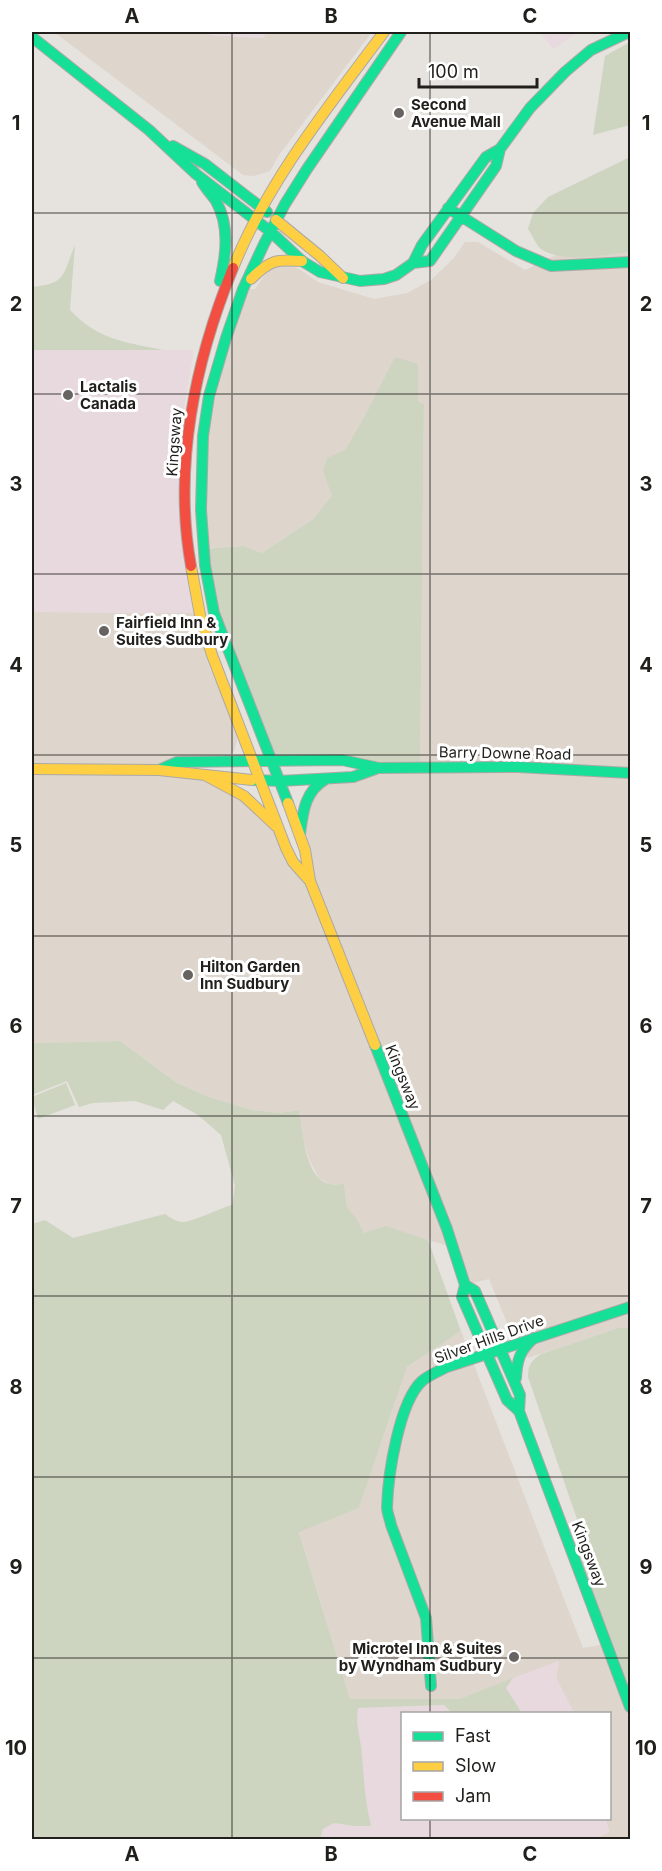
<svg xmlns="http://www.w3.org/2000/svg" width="662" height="1871" viewBox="0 0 662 1871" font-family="Inter,sans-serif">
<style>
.built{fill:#ded5cd}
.industrial{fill:#e8d9df}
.green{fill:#cdd5c1}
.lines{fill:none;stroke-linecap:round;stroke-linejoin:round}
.fast-casing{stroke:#aca9a6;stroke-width:12}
.slow-casing{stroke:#aca9a6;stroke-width:12}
.jam-casing{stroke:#aca9a6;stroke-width:12}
.fast{stroke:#16e098;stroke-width:10}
.slow{stroke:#ffcf43;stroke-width:10}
.jam{stroke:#f24e42;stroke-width:10}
.grid{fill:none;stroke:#211f1c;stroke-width:1.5;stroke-opacity:0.55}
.poi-dot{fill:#666360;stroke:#fff;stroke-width:2}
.labels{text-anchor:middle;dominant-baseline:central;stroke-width:6;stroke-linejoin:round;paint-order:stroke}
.poi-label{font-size:15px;font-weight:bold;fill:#211f1c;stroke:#fff;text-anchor:start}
.street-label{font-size:15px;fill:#211f1c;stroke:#fff}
.neatline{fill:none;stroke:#211f1c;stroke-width:2}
.grid-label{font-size:20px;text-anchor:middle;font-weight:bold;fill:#211f1c}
</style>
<rect width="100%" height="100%" fill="#e6e2de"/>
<path class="built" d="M54 32H210L209 35 262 38 267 32H372L279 155 270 171 254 176 243 175Z
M465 242H478L525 270 556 255 584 257 630 252V1327L618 1328 528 1358 507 1323 489 1279 468 1284 453 1247 406 1234 396 1229 364 1233 357 1219 347 1207 344 1184H329L319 1178 310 1161 301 1136 299 1110 280 1113 252 1110 209 1097 177 1083 120 1041 32 1043V612L195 613 208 664 221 694 235 719 237 741 234 751 228 757 160 770 205 775 257 805 309 880 300 835 316 788 379 768 420 767 424 404 418 403 369 408 345 450 323 471 333 496 313 519 262 553 244 546 204 549 203 436 244 289H255L269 269 277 265H289L301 270 318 282 374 299 407 293 431 280 453 259Z
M461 1331 583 1648 606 1644 630 1660V1839H595L609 1832 606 1819 610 1818V1714L574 1713 556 1678 559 1661 459 1699H350L299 1531 359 1508 407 1367Z"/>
<path class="industrial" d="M210 32H267L263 38 209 35Z
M540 32H579L553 49Z
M32 350H194L184 407 181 455 195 613 32 612Z
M559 1661 556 1678 574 1713H522L506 1688 513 1678Z
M444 1705 452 1713 402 1714V1818L606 1819 609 1832 595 1840H320L323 1829 334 1823 354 1826H371L364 1801 362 1752 356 1724 358 1708Z"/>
<path class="green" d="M630 42V125L593 135 605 56Z
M630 157V252C605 255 563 264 541 249 536 245 532 234 528 229L533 213 548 197Z
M75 245 70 310C98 340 125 342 163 350H32V287C67 283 62 276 75 245Z
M395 357 418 364V402L424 404 420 768 342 760 272 761 231 657 204 549 244 546 262 553 313 519 332 496 323 471 327 458 345 450 369 408Z
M120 1041 177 1083 209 1097 252 1110 280 1113 299 1110C302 1130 305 1178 329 1184 333 1185 340 1184 344 1184L347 1207 357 1219 364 1233 386 1226 428 1240 461 1331 407 1367 359 1508 299 1532 350 1699H459L513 1678 506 1688 522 1713H452L444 1705 358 1708C355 1725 361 1738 362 1755 364 1780 365 1802 371 1826H354L334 1823 323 1829 320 1840 32 1839V1224L45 1220 73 1238 165 1214C170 1218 176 1221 182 1222 193 1222 220 1208 232 1205L235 1186 221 1135 198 1115 173 1101 163 1110 135 1101 93 1103 79 1107 67 1081 32 1095V1043Z
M66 1083 75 1105 38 1119 32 1097Z
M630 1327V1697L571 1549 587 1548 528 1377C528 1365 531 1361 541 1354L618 1328Z"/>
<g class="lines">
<defs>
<path id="fast" d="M32 37 149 130 196 174 271 232
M173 146 205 164 267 212
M202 182C206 189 212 195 216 201 230 226 226 255 220 281
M448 208 516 251 551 266 630 262
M271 232 302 261 320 272 360 281 384 279 396 275 413 263 430 261 496 166 500 149 530 108 565 72 591 50 629 32
M413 263 422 245 486 157 500 149
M159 770 177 762 342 760 379 768 518 767 630 773
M252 780 280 781 353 777 378 768
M288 803 214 613 205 565 201 510 203 436 209 396 226 338 243 289 264 244 285 204 307 169 401 32
M300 834C303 811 305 791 326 779
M375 1045 447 1229 465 1285 462 1297 507 1400 519 1411
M465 1285 475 1291 520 1395 519 1411 630 1707
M516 1378C517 1360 520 1350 534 1338
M431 1686 426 1618 391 1525C390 1519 387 1513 387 1507 388 1475 399 1402 422 1381 429 1375 439 1371 447 1367L630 1307"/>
<path id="slow" d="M276 220 320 256 343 278
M233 268C268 181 328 107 384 32
M251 279C270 260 276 259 302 261
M191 566 200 615 212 655 286 848 293 862 309 880
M32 769 159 770 252 780
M205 775 244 796 276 826
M288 803 305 850 310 881 375 1045"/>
<path id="jam" d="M191 566C173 466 195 361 233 268"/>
</defs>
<use href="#fast" class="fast-casing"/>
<use href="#slow" class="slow-casing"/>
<use href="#jam" class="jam-casing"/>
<use href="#fast" class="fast"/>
<use href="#slow" class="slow"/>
<use href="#jam" class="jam"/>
</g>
<path class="grid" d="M232 32V1840M430 32V1714M32 213H630M32 394H630M32 574H630M32 755H630M32 936H630M32 1116H630M32 1296H630M32 1477H630M32 1658H630M430 1818V1840"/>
<g class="poi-dot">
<circle cx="399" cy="113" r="6"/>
<circle cx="68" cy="395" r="6"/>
<circle cx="104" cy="631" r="6"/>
<circle cx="188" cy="975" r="6"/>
<circle cx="514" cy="1657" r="6"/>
</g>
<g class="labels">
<g class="poi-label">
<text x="411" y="104">Second<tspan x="411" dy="17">Avenue Mall</tspan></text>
<text x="80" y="386">Lactalis<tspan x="80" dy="17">Canada</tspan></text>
<text x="116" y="622">Fairfield Inn &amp;<tspan x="116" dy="17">Suites Sudbury</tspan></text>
<text x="200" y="966">Hilton Garden<tspan x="200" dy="17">Inn Sudbury</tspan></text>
<text x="502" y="1648" text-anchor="end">Microtel Inn &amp; Suites<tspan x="502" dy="17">by Wyndham Sudbury</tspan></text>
</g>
<g class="street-label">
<text transform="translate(174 442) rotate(-86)">Kingsway</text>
<text transform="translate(505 753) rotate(1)">Barry Downe Road</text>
<text transform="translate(403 1077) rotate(68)">Kingsway</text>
<text transform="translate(489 1339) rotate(-20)">Silver Hills Drive</text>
<text transform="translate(589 1554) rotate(69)">Kingsway</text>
</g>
</g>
<rect width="662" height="1871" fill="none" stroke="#ffffff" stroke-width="66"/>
<rect x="401" y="1712" width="210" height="108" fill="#ffffff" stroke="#a6a5a4" stroke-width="1.5"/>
<rect x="413" y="1732" width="30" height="9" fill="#16e098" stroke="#a6a5a4" stroke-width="1.5"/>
<text x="455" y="1742" font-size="18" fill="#211f1c">Fast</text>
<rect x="413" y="1762" width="30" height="9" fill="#ffcf43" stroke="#a6a5a4" stroke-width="1.5"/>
<text x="455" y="1772" font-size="18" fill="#211f1c">Slow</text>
<rect x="413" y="1792" width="30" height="9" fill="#f24e42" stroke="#a6a5a4" stroke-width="1.5"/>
<text x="455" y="1802" font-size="18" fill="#211f1c">Jam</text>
<path d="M419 78v9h118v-9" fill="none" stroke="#211f1c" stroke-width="3"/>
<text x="428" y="78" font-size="18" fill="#211f1c" stroke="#ffffff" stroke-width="4.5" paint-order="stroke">100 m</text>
<rect x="33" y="33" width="596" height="1805" class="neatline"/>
<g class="grid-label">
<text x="132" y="23">A</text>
<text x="331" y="23">B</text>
<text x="530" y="23">C</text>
<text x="16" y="130">1</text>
<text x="646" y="130">1</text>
<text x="16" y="311">2</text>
<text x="646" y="311">2</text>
<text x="16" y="491">3</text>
<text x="646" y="491">3</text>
<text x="16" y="672">4</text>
<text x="646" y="672">4</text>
<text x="16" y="852">5</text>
<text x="646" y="852">5</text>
<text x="16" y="1033">6</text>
<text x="646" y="1033">6</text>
<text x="16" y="1213">7</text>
<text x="646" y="1213">7</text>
<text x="16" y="1394">8</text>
<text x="646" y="1394">8</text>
<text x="16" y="1574">9</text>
<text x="646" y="1574">9</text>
<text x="16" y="1755">10</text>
<text x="646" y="1755">10</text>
<text x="132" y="1861">A</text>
<text x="331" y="1861">B</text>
<text x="530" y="1861">C</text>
</g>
</svg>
